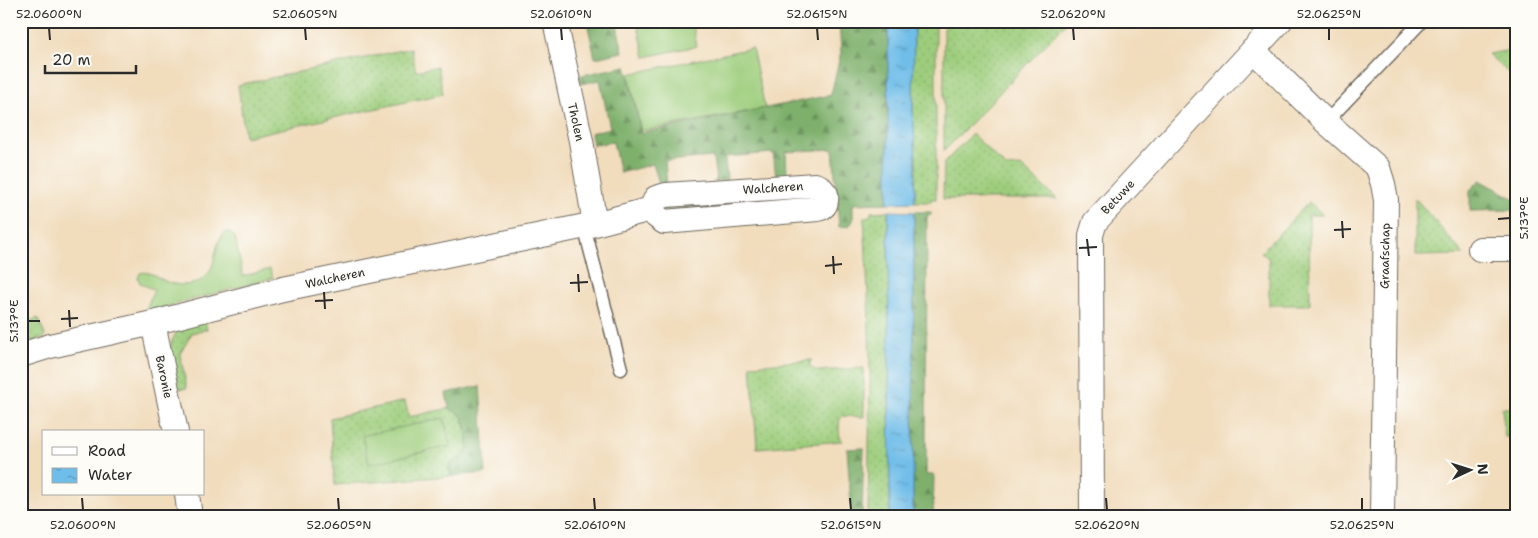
<svg xmlns="http://www.w3.org/2000/svg" width="1538" height="538" viewBox="0 0 1538 538" font-family="'Shantell Sans',sans-serif">
<style>
.grass{fill:url(#grass-dots);stroke:#647c54}
.forest{fill:url(#forest-firs);stroke:#546e4c}
.garden{fill:#9dcd7c;stroke:#647c54}
.water{fill:url(#water-ripples);stroke:#4d748a}
.lines{fill:none;stroke-linecap:round;stroke-linejoin:round}
.lane-casing{stroke:#70695e;stroke-width:15}
.street-casing{stroke:#70695e;stroke-width:26}
.lane{stroke:#fff;stroke-width:12}
.street{stroke:#fff;stroke-width:24}
.ticks{fill:none;stroke:#2b2b2b;stroke-width:2}
.labels{text-anchor:middle;dominant-baseline:central;stroke-width:4;stroke-linejoin:round;paint-order:stroke}
.street-label{font-size:12px;fill:#2b2b2b;stroke:#fdfcf7}
.neatline{fill:none;stroke:#2b2b2b;stroke-width:2}
.ticks-label{font-size:12px;text-anchor:middle;fill:#2b2b2b}
</style>
<defs>
<pattern id="grass-dots" width="8" height="8" patternUnits="userSpaceOnUse" patternTransform="scale(1.25)"><rect width="8" height="8" fill="#9dcd7c"/><path d="M2 2h.1M6 6h.1" fill="none" stroke="#87b06b" stroke-width="1.8" stroke-linecap="round"/></pattern>
<pattern id="forest-firs" width="22" height="20" patternUnits="userSpaceOnUse" patternTransform="scale(1.25)"><rect width="22" height="20" fill="#7eb06c"/><path d="M5 1l3.5 6h-7zM16 11l3.5 6h-7z" fill="#678f59"/></pattern>
<pattern id="water-ripples" width="26" height="14" patternUnits="userSpaceOnUse" patternTransform="scale(1.25)"><rect width="26" height="14" fill="#6fbde9"/><path d="M2 4q2-2 4 0t4 0M15 11q2-2 4 0t4 0" fill="none" stroke="#5b9abd"/></pattern>
</defs>
<rect width="100%" height="100%" fill="#fdfcf7"/>
<filter id="ink" filterUnits="userSpaceOnUse"><feTurbulence type="fractalNoise" baseFrequency=".02" numOctaves="2"/><feDisplacementMap in="SourceGraphic" scale="10" xChannelSelector="R" yChannelSelector="G"/><feConvolveMatrix kernelMatrix="1 2 1 2 8 2 1 2 1" color-interpolation-filters="sRGB"/></filter>
<filter id="wash" filterUnits="userSpaceOnUse"><feTurbulence type="fractalNoise" baseFrequency=".0096" numOctaves="4" result="noise"/><feDisplacementMap in="SourceGraphic" scale="20" xChannelSelector="R" yChannelSelector="G"/><feGaussianBlur stdDeviation="1.12" result="paint"/><feColorMatrix in="noise" values="0 0 0 0 0 0 0 0 0 0 0 0 0 0 0 0 0 1.4 0 .05"/><feComposite in="paint" operator="in"/></filter>
<g filter="url(#wash)">
<rect width="100%" height="100%" fill="#f1dcbc"/>
<path class="grass" d="M914 21H936V199H931V202H915L916 162 913 111Z
M944 21H1068L944 151Z
M411 48 416 71 438 66 443 94 245 137 238 85Z
M1517 49V81L1488 54Z
M972 134 1006 167 1021 166 1057 199H943L944 163Z
M810 193 815 198 665 211V206Z
M1415 198 1464 255 1415 256Z
M1309 202 1323 215H1309L1310 305H1269V259L1261 252Z
M888 211 890 517H868L870 372 868 291 864 218 871 215V212Z
M38 318 45 335 44 338 21 344V325Z
M205 321 207 329 192 333 180 354 187 388 178 389 170 352C172 328 185 324 205 321Z
M812 360 810 362V366L817 371 864 368V417L843 416 840 419C839 426 838 435 842 441L757 448 751 365Z
M405 401 409 417 449 408C452 410 457 412 460 414 465 418 469 441 468 448 466 457 455 463 449 469L452 476 335 485 330 418Z
M1502 408H1517V437H1505Z"/>
<path class="forest" d="M566 21H616L623 52 595 58 587 22 569 26Z
M839 21H888V203L853 204V221L849 226 839 227 833 149 786 152 787 176 776 177 773 153 725 157 727 180 716 181 713 157 665 161 667 185 660 186 653 164 620 173 613 142 593 145 591 133 593 132 610 128 600 80 581 84 578 76 626 66 641 133 831 95 841 52Z
M1480 180 1517 200V210L1470 211V190Z
M914 212H931V215L927 216 926 475H934L933 517H913Z
M480 386 486 473 452 476 449 469 450 463 460 459 464 455 468 448 466 427 463 418 460 414 449 408 446 393Z
M864 448 862 517H852L847 449Z"/>
<path class="garden" d="M637 21H692L697 46 645 57Z
M752 48 765 108 641 131 629 74Z
M226 232H230L235 237 243 276 270 269 273 278 150 311 146 309 154 290 140 283 138 278 140 273C149 270 157 277 165 281 180 287 197 287 208 274 217 263 214 239 226 232Z
M444 418 450 446 369 464 362 436Z"/>
<path class="water" d="M888 21H914L913 111 916 162 915 202 888 203Z
M888 211 914 212 913 517H890Z"/>
</g>
<g filter="url(#ink)">
<g class="lines">
<defs>
<path id="lane" d="M1326 122 1419 24
M584 226 621 369"/>
<path id="street" d="M555 21 581 141 595 224
M1253 50 1326 122 1378 168 1383 184 1386 200 1382 517
M1480 249H1517
M153 323 176 432
M21 355 50 346 153 323 283 289 595 224 651 209 656 216 664 222 818 209C826 207 827 202 826 194L820 187 815 185 666 195 656 198 651 209
M187 494 190 517
M1092 517 1091 235 1095 222 1280 21"/>
</defs>
<use href="#lane" class="lane-casing"/>
<use href="#street" class="street-casing"/>
<use href="#lane" class="lane"/>
<use href="#street" class="street"/>
</g>
</g>
<path class="ticks" d="M49 28 50 40M305 28 306 40M561 28 562 40M817 28 818 40M1073 28 1074 40M1329 28V40M1498 219 1510 218M1342 221 1343 238M1334 230 1351 229M1087 239 1089 256M1079 248 1097 247M833 256 834 274M825 266 842 264M578 274 579 292M570 283 588 282M324 292 325 309M315 301 333 300M69 310 70 327M61 319 78 318M28 321H40M82 498 83 510M338 498 339 510M594 498 595 510M850 498 851 510M1106 498 1107 510M1362 498V510"/>
<g class="labels">
<g class="street-label">
<text transform="translate(576 122) rotate(77)">Tholen</text>
<text transform="translate(773 188) rotate(-4)">Walcheren</text>
<text transform="translate(1118 197) rotate(-47)">Betuwe</text>
<text transform="translate(1385 256) rotate(-89)">Graafschap</text>
<text transform="translate(335 278) rotate(-12)">Walcheren</text>
<text transform="translate(164 377) rotate(78)">Baronie</text>
</g>
</g>
<rect width="1538" height="538" fill="none" stroke="#fdfcf7" stroke-width="55"/>
<rect x="42" y="430" width="162" height="65" fill="#fdfcf7" stroke="#a9a8a5"/>
<rect x="52" y="447" width="25" height="8" fill="#ffffff" stroke="#a9a8a5"/>
<text x="88" y="456" font-size="15" fill="#2b2b2b">Road</text>
<rect x="52" y="468" width="25" height="15" fill="url(#water-ripples)" stroke="#a9a8a5"/>
<text x="88" y="480" font-size="15" fill="#2b2b2b">Water</text>
<g transform="translate(1470 470) rotate(86)" stroke="#fdfcf7" stroke-width="4" paint-order="stroke">
<path d="M0-4L9 19L0 12L-9 19Z" fill="#2b2b2b"/>
<text y="-8" font-size="14" font-weight="bold" text-anchor="middle" fill="#2b2b2b">N</text>
</g>
<path d="M45 65v8h91v-8" fill="none" stroke="#2b2b2b" stroke-width="2.5"/>
<text x="52" y="65" font-size="15" fill="#2b2b2b" stroke="#fdfcf7" stroke-width="4" paint-order="stroke">20 m</text>
<rect x="28" y="28" width="1482" height="482" class="neatline"/>
<g class="ticks-label">
<text x="49" y="18">52.0600°N</text>
<text x="305" y="18">52.0605°N</text>
<text x="561" y="18">52.0610°N</text>
<text x="817" y="18">52.0615°N</text>
<text x="1073" y="18">52.0620°N</text>
<text x="1329" y="18">52.0625°N</text>
<text transform="translate(1524 218) rotate(-90)" y="4">5.137°E</text>
<text transform="translate(14 321) rotate(-90)" y="4">5.137°E</text>
<text x="83" y="529">52.0600°N</text>
<text x="339" y="529">52.0605°N</text>
<text x="595" y="529">52.0610°N</text>
<text x="851" y="529">52.0615°N</text>
<text x="1107" y="529">52.0620°N</text>
<text x="1362" y="529">52.0625°N</text>
</g>
</svg>
